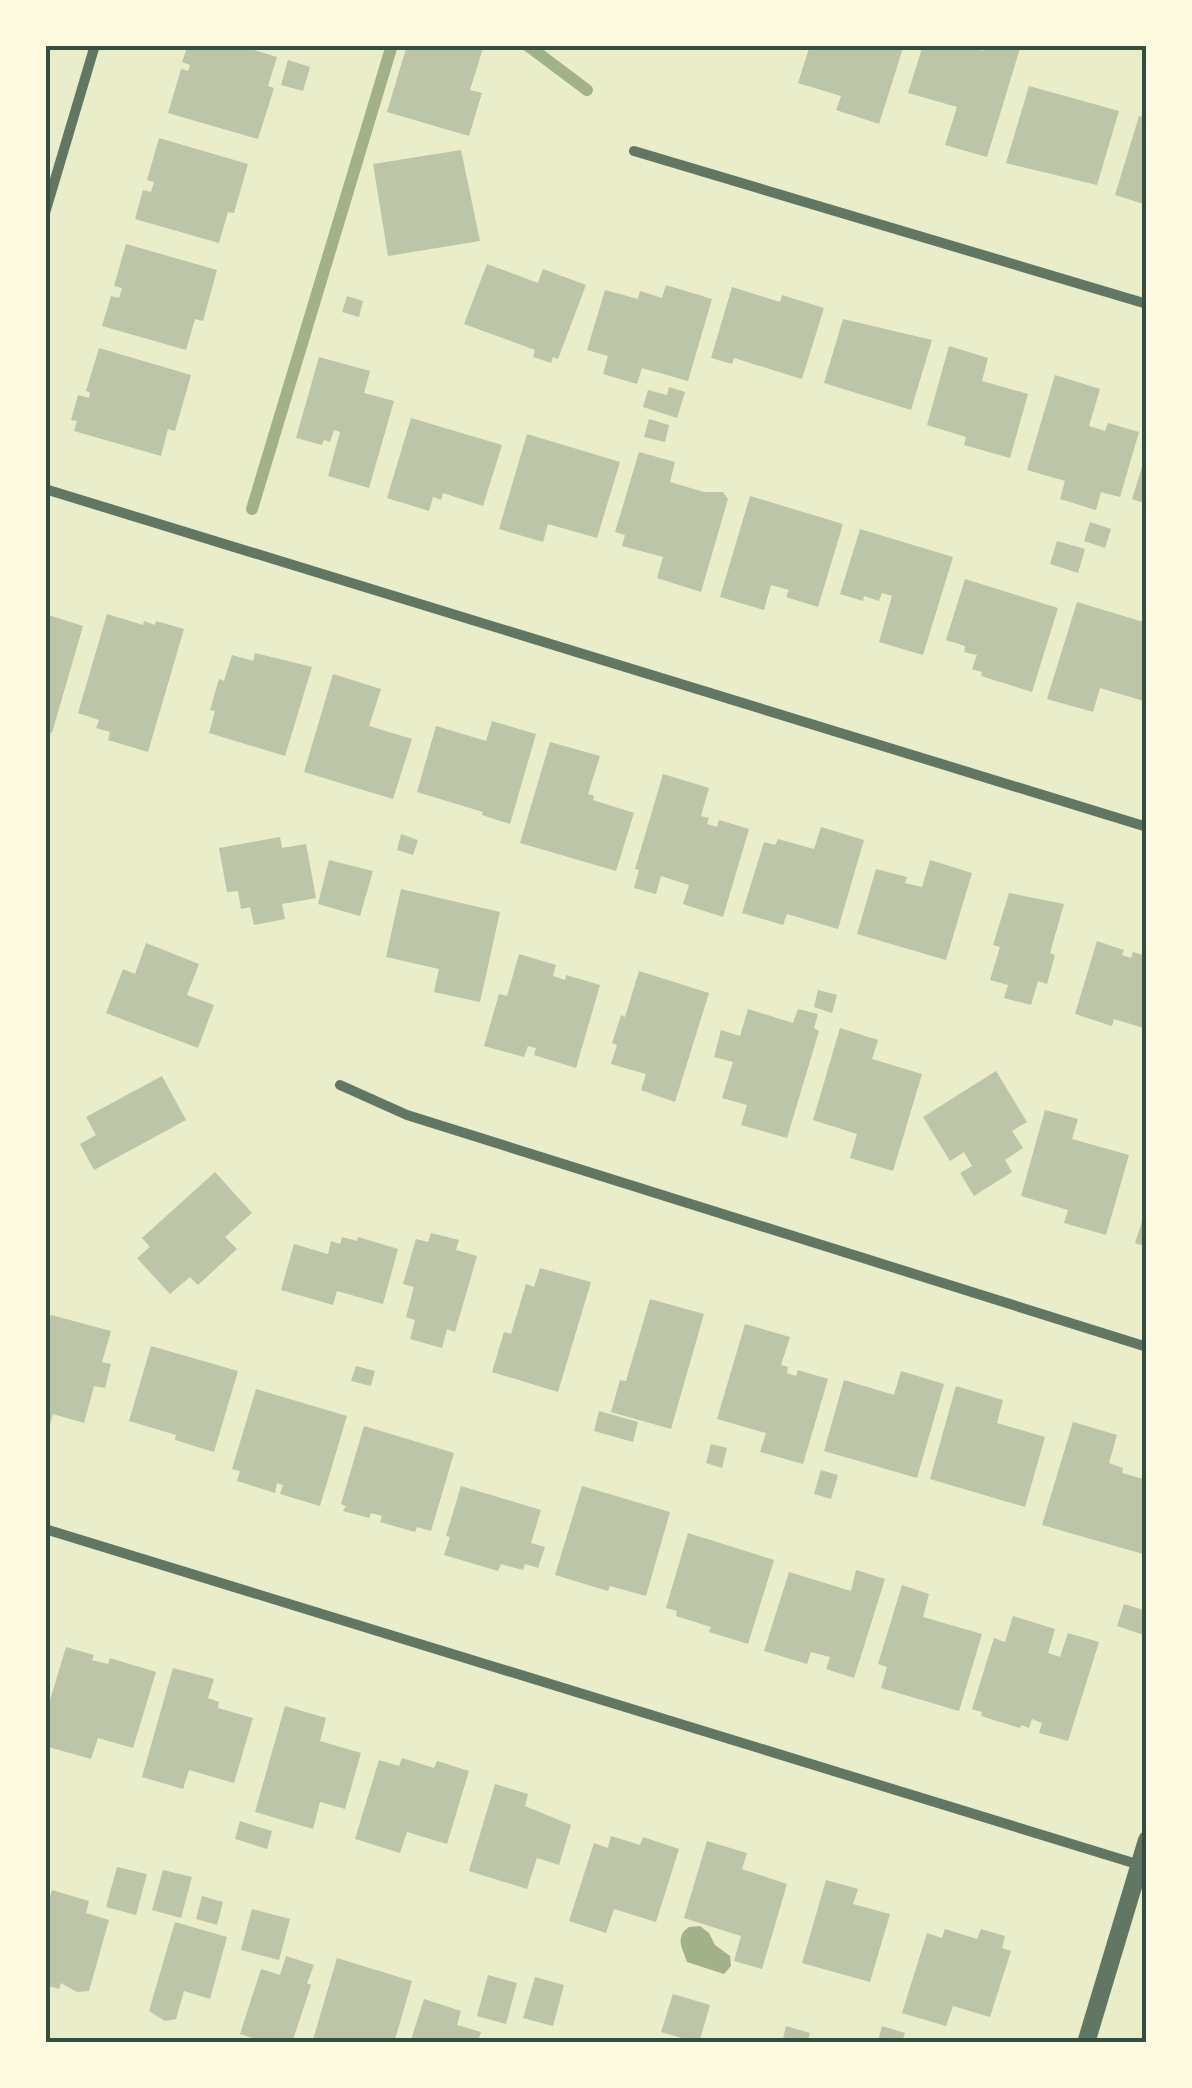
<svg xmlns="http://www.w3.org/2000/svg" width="1192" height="2088" viewBox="0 0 1192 2088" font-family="Arial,sans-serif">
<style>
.water{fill:#a3b18a}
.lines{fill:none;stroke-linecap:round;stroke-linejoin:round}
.stream{stroke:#a3b18a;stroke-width:12}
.building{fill:#bcc5a7}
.minor{stroke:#617663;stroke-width:10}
.tertiary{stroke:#617663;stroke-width:18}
.neatline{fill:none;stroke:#344e41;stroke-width:4}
</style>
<rect width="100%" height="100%" fill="#e9edc9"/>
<path class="water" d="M700 1926 709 1933 715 1945 730 1956 731 1966 724 1974 687 1962C683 1949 674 1937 689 1927Z"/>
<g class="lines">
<path class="stream" d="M527 45 587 90
M252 509 392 45"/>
</g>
<path class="building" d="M188 45H237L277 57 268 86 274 88 258 139 168 113 181 69 188 71 190 65 182 62Z
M407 45H484L470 90 482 93 469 136 387 112Z
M810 45H904L879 124 836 110 841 96 798 83Z
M923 45H962L983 51 984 45H1021L987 157 945 145 957 107 908 93Z
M288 60 310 67 303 91 281 85Z
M1029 86 1119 111 1097 185 1006 163Z
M1139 116 1147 118V205L1115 195Z
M159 138 248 164 234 213 228 212 219 243 135 219 143 190 151 192 154 182 147 180Z
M461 150 480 241 388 256 373 164Z
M126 244 217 270 203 321 195 319 186 350 102 326 111 296 119 298 122 288 114 286Z
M487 264 538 283 543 269 586 285 558 359 553 357 551 363 533 357 535 350 464 324Z
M666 285 712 299 688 381 642 368 637 384 603 374 608 356 587 350 605 290 638 299 640 291 662 298Z
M732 287 780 302 782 295 824 308 802 379 734 358 732 364 711 358Z
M347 296 363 301 359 317 342 312Z
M843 319 932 340 911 410 824 383Z
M949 346 988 358 982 381 1028 394 1010 458 964 445 966 437 927 425Z
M99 348 191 375 175 431 168 429 161 456 74 431 77 421 71 420 78 395 89 398 90 392 86 391Z
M319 357 370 371 364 393 394 401 369 488 328 476 340 432 334 430 330 442 324 440 322 445 296 438Z
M1055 375 1100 389 1089 426 1105 431 1108 423 1139 432 1120 497 1101 492 1096 510 1060 499 1065 481 1027 470Z
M669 387 685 392 677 418 643 407 648 390 667 395Z
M411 418 502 445 483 506 443 493 441 500 433 497 429 511 387 498Z
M649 419 669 425 665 442 644 437Z
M527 434 620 462 597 538 548 524 543 542 499 529Z
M639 452 675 462 670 482 704 492H723L728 499 701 592 657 578 663 557 622 546 625 535 615 532Z
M1146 454H1147V504L1132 499Z
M750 496 843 524 818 607 786 597 789 590 771 585 764 610 720 597Z
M1090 522 1111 529 1105 548 1084 541Z
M860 529 953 557 923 655 879 642 892 596 882 593 879 601 864 596 863 601 840 594Z
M1057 541 1085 549 1078 573 1050 564Z
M965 579 1058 608 1032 692 981 676 982 672 972 669 977 655 964 652 965 646 946 640Z
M1077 602 1147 623V702L1100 688 1093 712 1047 699Z
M45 614 83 626 52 733 45 731Z
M107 614 143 625 144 621 155 625 156 621 184 629 148 752 108 740 110 732 96 728 99 720 78 713Z
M255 653 312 667 285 756 209 733 215 711 210 710 219 679 224 681 232 655 253 661Z
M333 674 381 689 369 726 412 739 393 799 304 772Z
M492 721 536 734 510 824 482 815 483 812 417 792 436 726 486 741Z
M550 742 600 756 588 794 594 796 593 800 634 813 616 871 520 843Z
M663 774 709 788 701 816 709 818 707 824 717 827 719 820 749 829 723 917 683 904 689 885 661 876 656 894 634 888 639 870 635 869Z
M821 827 864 840 838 929 787 914 783 925 742 913 764 842 775 845 778 839 814 849Z
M401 834 418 840 413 855 397 850Z
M280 837 282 848 306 844 316 898 282 904 285 919 254 925 250 907 241 909 238 891 227 892 219 848Z
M329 860 373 871 360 916 318 904Z
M930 860 972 873 946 960 857 934 876 869 907 877 905 883 922 887Z
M401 889 500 912 480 1002 434 992 439 969 386 957Z
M1009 893 1064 904 1050 953 1055 955 1047 984 1038 981 1031 1005 1004 998 1008 985 990 980 1000 947 993 945Z
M1097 941 1124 950 1122 955 1131 958 1133 952 1143 955 1147 945V1029L1114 1019 1112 1026 1075 1014Z
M146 943 199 964 187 995 214 1005 198 1048 106 1013 123 969 135 974Z
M519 954 556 965 553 976 565 980 566 975 600 985 576 1068 534 1055 536 1048 528 1046 524 1057 484 1046 499 994 507 996Z
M639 971 709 993 675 1102 641 1090 646 1074 611 1064 617 1045 612 1043 621 1015 625 1017Z
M818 990 837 995 832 1013 814 1007Z
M748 1009 793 1023 798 1009 818 1014 814 1028 819 1031 787 1138 741 1125 747 1105 722 1098 733 1062 714 1057 721 1030 740 1036Z
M840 1028 878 1040 872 1059 922 1074 893 1171 850 1158 857 1134 813 1120Z
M996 1071 1027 1122 1012 1131 1023 1148 1005 1160 1012 1172 974 1196 960 1173 972 1166 964 1152 950 1161 923 1117Z
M162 1076 186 1120 94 1170 80 1144 96 1135 86 1117Z
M1045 1110 1078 1119 1072 1139 1129 1155 1106 1235 1064 1223 1068 1210 1021 1196Z
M215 1172 252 1213 225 1237 237 1249 198 1285 190 1277 170 1294 137 1258 150 1247 142 1238Z
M1147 1206V1247L1135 1243Z
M431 1233 459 1240 456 1250 477 1256 455 1332 447 1329 442 1348 410 1339 415 1320 406 1317 414 1287 403 1284 416 1239 428 1242Z
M342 1237 357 1241 358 1237 398 1249 383 1304 337 1291 333 1305 281 1290 294 1244 328 1254 331 1241 340 1244Z
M540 1268 591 1282 558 1392 492 1372 504 1332 511 1334 526 1284 534 1287Z
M650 1299 704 1314 671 1429 611 1412 620 1380 626 1381Z
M51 1315 111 1331 102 1362 111 1364 105 1388 94 1386 84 1423 53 1414 48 1431H45V1338Z
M745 1324 790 1337 781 1365 788 1367 787 1373 796 1376 798 1370 828 1379 803 1464 760 1452 766 1433 717 1419Z
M151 1346 238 1371 214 1452 175 1440 176 1435 129 1421Z
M356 1366 375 1371 371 1386 351 1381Z
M901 1371 944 1384 917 1478 824 1451 844 1380 894 1395Z
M956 1386 1003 1400 997 1423 1045 1437 1025 1507 930 1479Z
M256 1389 347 1416 320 1506 280 1494 283 1485 277 1483 275 1493 237 1481 240 1471 232 1469Z
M599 1411 638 1422 633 1442 594 1431Z
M1073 1422 1117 1435 1109 1463 1123 1468 1122 1473 1147 1480V1540L1143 1554 1042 1525Z
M364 1426 454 1453 431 1531 417 1527 415 1532 380 1522 382 1516 371 1513 369 1518 343 1511 346 1506 341 1504Z
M711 1444 727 1448 722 1468 706 1463Z
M821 1470 838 1475 831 1499 814 1494Z
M461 1486 541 1510 531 1543 545 1547 538 1568 525 1564 523 1570 501 1564 498 1571 444 1555 450 1537 446 1536Z
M582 1486 670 1512 646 1596 610 1586 608 1591 555 1575Z
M688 1533 774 1560 748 1644 709 1632 711 1627 676 1616 677 1611 666 1608Z
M856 1570 885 1579 854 1678 826 1669 830 1657 811 1652 807 1664 764 1651 789 1572 851 1591Z
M902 1585 929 1594 923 1617 982 1634 959 1711 881 1688 887 1667 878 1664Z
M1124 1604 1147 1611 1144 1635 1117 1626Z
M1013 1616 1055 1629 1048 1653 1060 1657 1068 1633 1099 1642 1068 1741 1039 1733 1042 1723 1032 1719 1029 1728 1021 1725 1020 1728 981 1716 982 1712 972 1709 994 1638 1005 1642Z
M66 1647 94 1655 92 1660 108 1664 110 1658 156 1672 133 1748 98 1738 91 1759 45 1746V1717Z
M173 1668 214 1679 208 1698 219 1702 218 1708 253 1718 234 1783 189 1770 183 1789 142 1777Z
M285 1706 326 1718 320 1741 361 1753 345 1809 320 1802 313 1829 255 1812Z
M402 1758 434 1768 437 1761 469 1771 447 1844 407 1832 400 1853 355 1839 379 1760 399 1766Z
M495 1784 528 1794 525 1806 571 1825 559 1865 537 1858 527 1889 469 1871Z
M240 1821 272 1831 267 1849 235 1839Z
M611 1836 640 1845 643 1837 679 1849 656 1922 614 1909 606 1933 569 1921 594 1843 608 1848Z
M707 1841 747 1853 742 1869 787 1884 762 1969 734 1961 741 1936 684 1918Z
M117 1867 147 1874 136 1915 106 1907Z
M163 1870 192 1877 181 1918 152 1910Z
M826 1880 858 1889 853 1904 890 1914 870 1982 802 1963Z
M52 1890 89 1901 86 1913 109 1920 89 1991 77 1992 61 1983 59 1989 45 1985V1913Z
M202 1896 223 1902 217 1925 196 1919Z
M252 1909 290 1919 279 1960 241 1950Z
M175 1922 227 1937 210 1999 184 1991 176 2019 165 2021 149 2011Z
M945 1929 977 1939 981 1929 1005 1936 1002 1948 1011 1951 990 2017 953 2006 946 2026 902 2013 927 1933 942 1938Z
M286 1956 314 1965 307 1983 311 1985 292 2043H268L240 2034 261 1969 280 1975Z
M337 1958 412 1981 394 2043H312Z
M488 1975 517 1983 506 2024 477 2016Z
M535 1977 564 1985 553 2026 523 2018Z
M673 1994 710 2005 699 2043 661 2032Z
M424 1999 461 2011 457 2025 481 2032 477 2043H410Z
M786 2026 810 2033 807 2043 783 2039Z
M882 2026 905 2033 902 2043 878 2041Z"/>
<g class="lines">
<path class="minor" d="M634 151 1147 304
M45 213 95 45
M45 489 1147 827
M340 1085 407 1115 1147 1347
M45 1529 1140 1865"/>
<path class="tertiary" d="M1086 2043 1147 1840"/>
</g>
<rect width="1192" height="2088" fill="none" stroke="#fefae0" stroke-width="95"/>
<rect x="48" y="48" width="1096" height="1992" class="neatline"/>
</svg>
